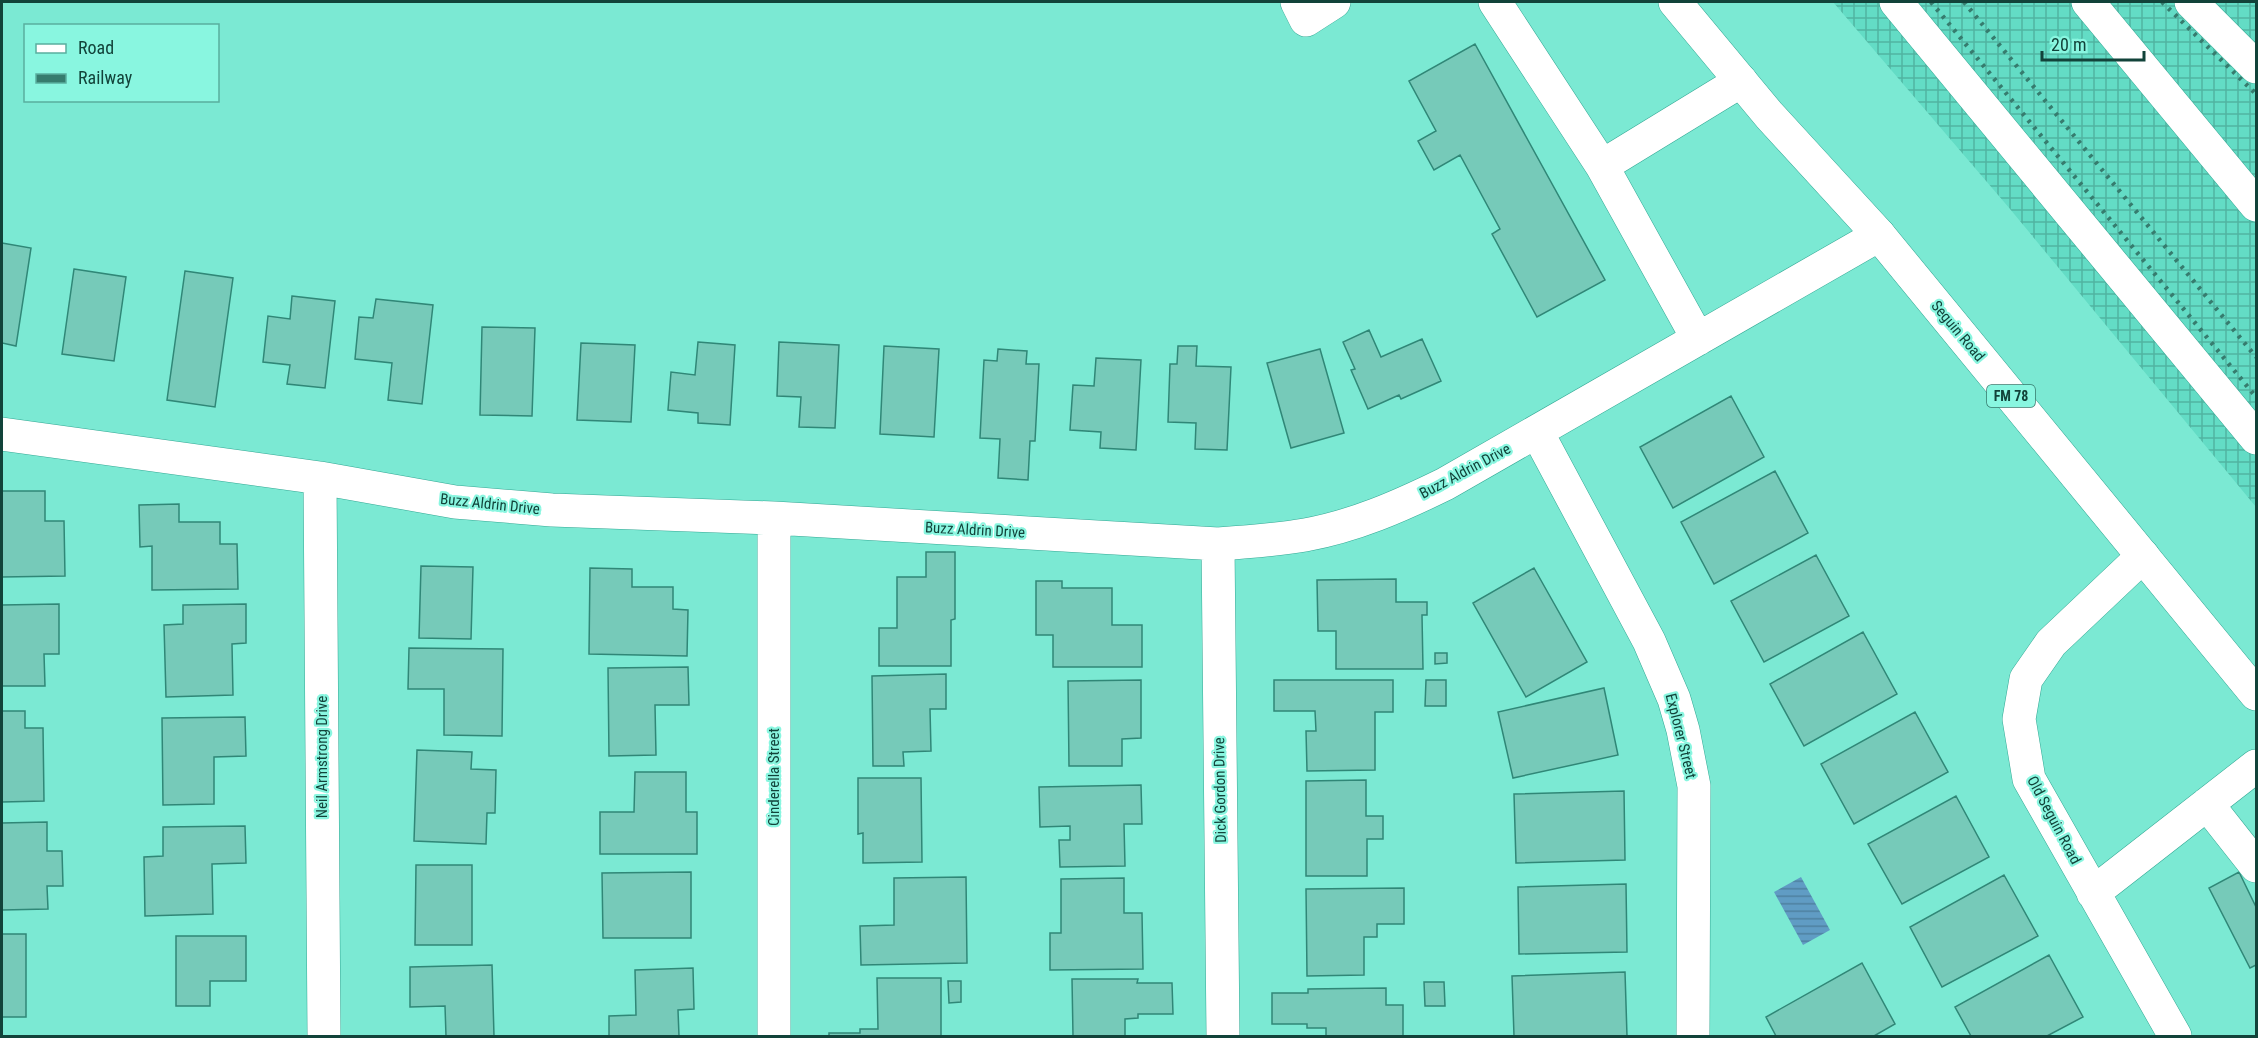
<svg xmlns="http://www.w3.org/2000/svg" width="2258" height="1038" viewBox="0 0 2258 1038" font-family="'Roboto Condensed',sans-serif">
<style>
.industrial{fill:url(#industrial-grid)}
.water{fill:url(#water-rules)}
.building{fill:#76cab9;stroke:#308777;stroke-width:1.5}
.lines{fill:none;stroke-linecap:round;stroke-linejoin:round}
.minor-casing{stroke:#32a894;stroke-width:34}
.major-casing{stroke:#32a894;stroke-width:34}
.minor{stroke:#fff;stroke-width:33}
.major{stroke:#fff;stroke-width:33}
.rail{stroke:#367c6e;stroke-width:4.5;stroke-dasharray:3 6;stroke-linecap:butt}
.labels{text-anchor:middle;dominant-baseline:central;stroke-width:4.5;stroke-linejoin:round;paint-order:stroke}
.shield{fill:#89f6e0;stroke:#36796c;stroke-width:1.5}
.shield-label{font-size:14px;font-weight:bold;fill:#12433a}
.street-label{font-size:15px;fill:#12433a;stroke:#89f6e0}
</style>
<defs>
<pattern id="industrial-grid" width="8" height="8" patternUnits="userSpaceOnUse" patternTransform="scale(1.5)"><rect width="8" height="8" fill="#63dcc5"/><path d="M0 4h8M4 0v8" fill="none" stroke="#50b4a1"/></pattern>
<pattern id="water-rules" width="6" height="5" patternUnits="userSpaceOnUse" patternTransform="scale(1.5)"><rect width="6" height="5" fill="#609cc4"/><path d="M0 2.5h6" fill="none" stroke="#4e81a0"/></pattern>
</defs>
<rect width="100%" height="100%" fill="#7be9d3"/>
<path class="industrial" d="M1833 2H2256V507L2010 209Z"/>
<path class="water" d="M1801 877 1830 930 1803 945 1774 892Z"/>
<path class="building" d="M1475 44 1605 280 1537 317 1492 234 1500 229 1460 155 1434 170 1418 141 1436 131 1409 81Z
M2 243 31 248 16 346 2 343Z
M74 269 126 277 114 361 62 354Z
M185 271 233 278 215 407 167 400Z
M292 296 335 301 325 388 287 384 290 365 263 362 268 316 290 319Z
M376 299 433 305 422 404 388 400 392 363 355 359 359 317 373 318Z
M482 327 535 328 532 416 480 415Z
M1369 330 1381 357 1422 339 1441 381 1401 399 1399 395 1368 409 1351 370 1355 369 1343 342Z
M698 342 735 345 730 425 698 423V413L668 410 671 372 695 375Z
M779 342 839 345 835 428 799 427 801 397 777 396Z
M581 343 635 345 631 422 577 420Z
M884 346 939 349 934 437 880 434Z
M1178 346H1197L1196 366 1231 367 1227 450 1195 449 1196 423 1168 422 1170 364H1177Z
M998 349 1027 351 1026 364H1039L1035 441H1030L1028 480 998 478 1000 439 980 438 984 360 997 361Z
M1320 349 1344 433 1291 448 1267 363Z
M1096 358 1141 360 1136 450 1100 448 1101 432 1070 430 1073 385 1094 386Z
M1731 396 1764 457 1673 508 1640 447Z
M1775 471 1808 533 1714 584 1681 522Z
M2 491H45V521H64L65 576 2 577Z
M179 504V522H220V544H237L238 589 152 590V546L140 547 139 505Z
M926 552H955V619L951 620V666H879V628H897V577H926Z
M1816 555 1849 616 1764 662 1731 601Z
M421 566 473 567 471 639 419 638Z
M590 568 632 569V587H673V609L688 610 687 656 589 654Z
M1534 568 1587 662 1526 697 1473 603Z
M1396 579V602H1427V615H1422L1423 669H1336V631H1318L1317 580Z
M1036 581H1062V588H1112V625H1142V667H1053V635H1036Z
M59 604V654H44L45 686H2V605Z
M246 604V643L232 644 233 695 166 697 164 625 183 624V605Z
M1863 632 1897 694 1804 746 1770 684Z
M409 648 503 649 502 736 444 735V689H408Z
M1435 653H1447V663L1435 664Z
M688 667 689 705H655L656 755 609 756 608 668Z
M946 674V709H930L931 751 903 752 904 766H873L872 676Z
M1141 680V738L1122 739V766H1069L1068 681Z
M1274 680H1393V712H1375V770L1307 771 1306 731H1316L1315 711H1274Z
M1426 680H1446V706H1425Z
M1604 688 1618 755 1513 778 1498 712Z
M2 711H25V728H43L44 801 2 802Z
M1915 712 1948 772 1854 824 1821 764Z
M245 717 246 756 214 757V804L163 805 162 718Z
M417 750 472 752 471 769 496 770 495 813H487L486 844 414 841Z
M635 772H686V812H697V854H600V812H634Z
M858 778H921L922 862 863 863V833L858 834Z
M1366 780V816H1383V839H1367V876H1306V781Z
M1141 785 1142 824H1124L1125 866 1060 867 1059 840H1070V826L1040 827 1039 787Z
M1624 791 1625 860 1516 863 1514 794Z
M1956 796 1989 857 1902 904 1868 844Z
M47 822V851H62L63 886H47L48 909 2 910V823Z
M245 826 246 863 212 864 213 914 145 916 144 857 163 856V827Z
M416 865H472V945H415Z
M691 872V938H603L602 873Z
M2239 872 2256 907V965L2250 968 2209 888Z
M2004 875 2038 936 1942 987 1910 927Z
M966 877 967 963 861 965 860 926 894 925V878Z
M1124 878V913H1142L1143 969 1050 970V933H1061V879Z
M1626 884 1627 952 1519 954 1518 887Z
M1404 888V924H1377V937H1364V975L1307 976 1306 889Z
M2 934H26V1017H2Z
M176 936H246V981H210V1006H176Z
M2049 955 2083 1017 2047 1036H1971L1955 1007Z
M1862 963 1895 1024 1874 1036H1776L1766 1017Z
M492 965 494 1036H446L445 1006 410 1007V967Z
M693 968 694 1009 678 1010 679 1036H609V1016L636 1015 635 970Z
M1625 972 1627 1036H1514L1512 976Z
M877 978H941V1036H829V1033H860V1029H878Z
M1072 979H1138L1137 983H1172L1173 1014H1138V1018L1125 1019V1036H1073Z
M948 981H961V1002L949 1003Z
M1424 982H1444L1445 1006H1425Z
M1386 988V1005H1403V1036H1326V1028H1307V1024H1272V993H1308V989Z"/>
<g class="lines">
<defs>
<path id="minor" d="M1297 2 1306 20 1334 2
M1495 2 1602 166 1698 339
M1896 2 2256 438
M2088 2 2256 205
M2191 2 2256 67
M1602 166 1741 81
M1537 432 1649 641 1674 699 1683 730 1694 786 1693 1036
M2 434 320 478 455 502 552 510 774 518 1218 544C1247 542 1276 540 1305 535 1355 526 1400 506 1445 484L1879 235
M320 478 324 1036
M1218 544 1223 1036
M2143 556 2051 643 2026 679 2019 719 2029 779 2175 1036
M2207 804 2256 866
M2093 893 2256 766
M774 1036V518"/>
<path id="major" d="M1675 2 1769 115 1879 235 2256 694"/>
</defs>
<use href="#minor" class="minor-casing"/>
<use href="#major" class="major-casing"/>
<use href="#minor" class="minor"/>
<use href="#major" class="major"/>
<path class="rail" d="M1931 2 2256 397
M1964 2 2256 357
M2162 2 2256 94"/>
</g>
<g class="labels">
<rect class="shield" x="1987" y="385" width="48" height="22" rx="4.5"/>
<g class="shield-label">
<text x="2011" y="396">FM 78</text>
</g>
<g class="street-label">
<text transform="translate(1958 331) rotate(50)">Seguin Road</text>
<text transform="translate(1465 471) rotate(-28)">Buzz Aldrin Drive</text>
<text transform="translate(490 504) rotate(6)">Buzz Aldrin Drive</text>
<text transform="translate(975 530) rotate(3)">Buzz Aldrin Drive</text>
<text transform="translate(1681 736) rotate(76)">Explorer Street</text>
<text transform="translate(322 757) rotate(-90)">Neil Armstrong Drive</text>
<text transform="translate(774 777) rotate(-90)">Cinderella Street</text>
<text transform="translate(1220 790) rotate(-91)">Dick Gordon Drive</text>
<text transform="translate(2054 820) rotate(62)">Old Seguin Road</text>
</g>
</g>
<rect width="2258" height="1038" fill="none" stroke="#12433a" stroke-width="6"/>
<rect x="24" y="24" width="195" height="78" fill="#89f6e0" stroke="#59ae9e" stroke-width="1.5"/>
<rect x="36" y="44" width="30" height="9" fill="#ffffff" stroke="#59ae9e" stroke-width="1.5"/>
<text x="78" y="54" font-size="18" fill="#12433a">Road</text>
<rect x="36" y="74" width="30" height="9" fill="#367c6e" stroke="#59ae9e" stroke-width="1.5"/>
<text x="78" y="84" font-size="18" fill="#12433a">Railway</text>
<path d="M2042 51v9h102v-9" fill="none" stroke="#12433a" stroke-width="3"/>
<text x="2051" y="51" font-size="18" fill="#12433a" stroke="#89f6e0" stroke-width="4.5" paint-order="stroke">20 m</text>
</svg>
